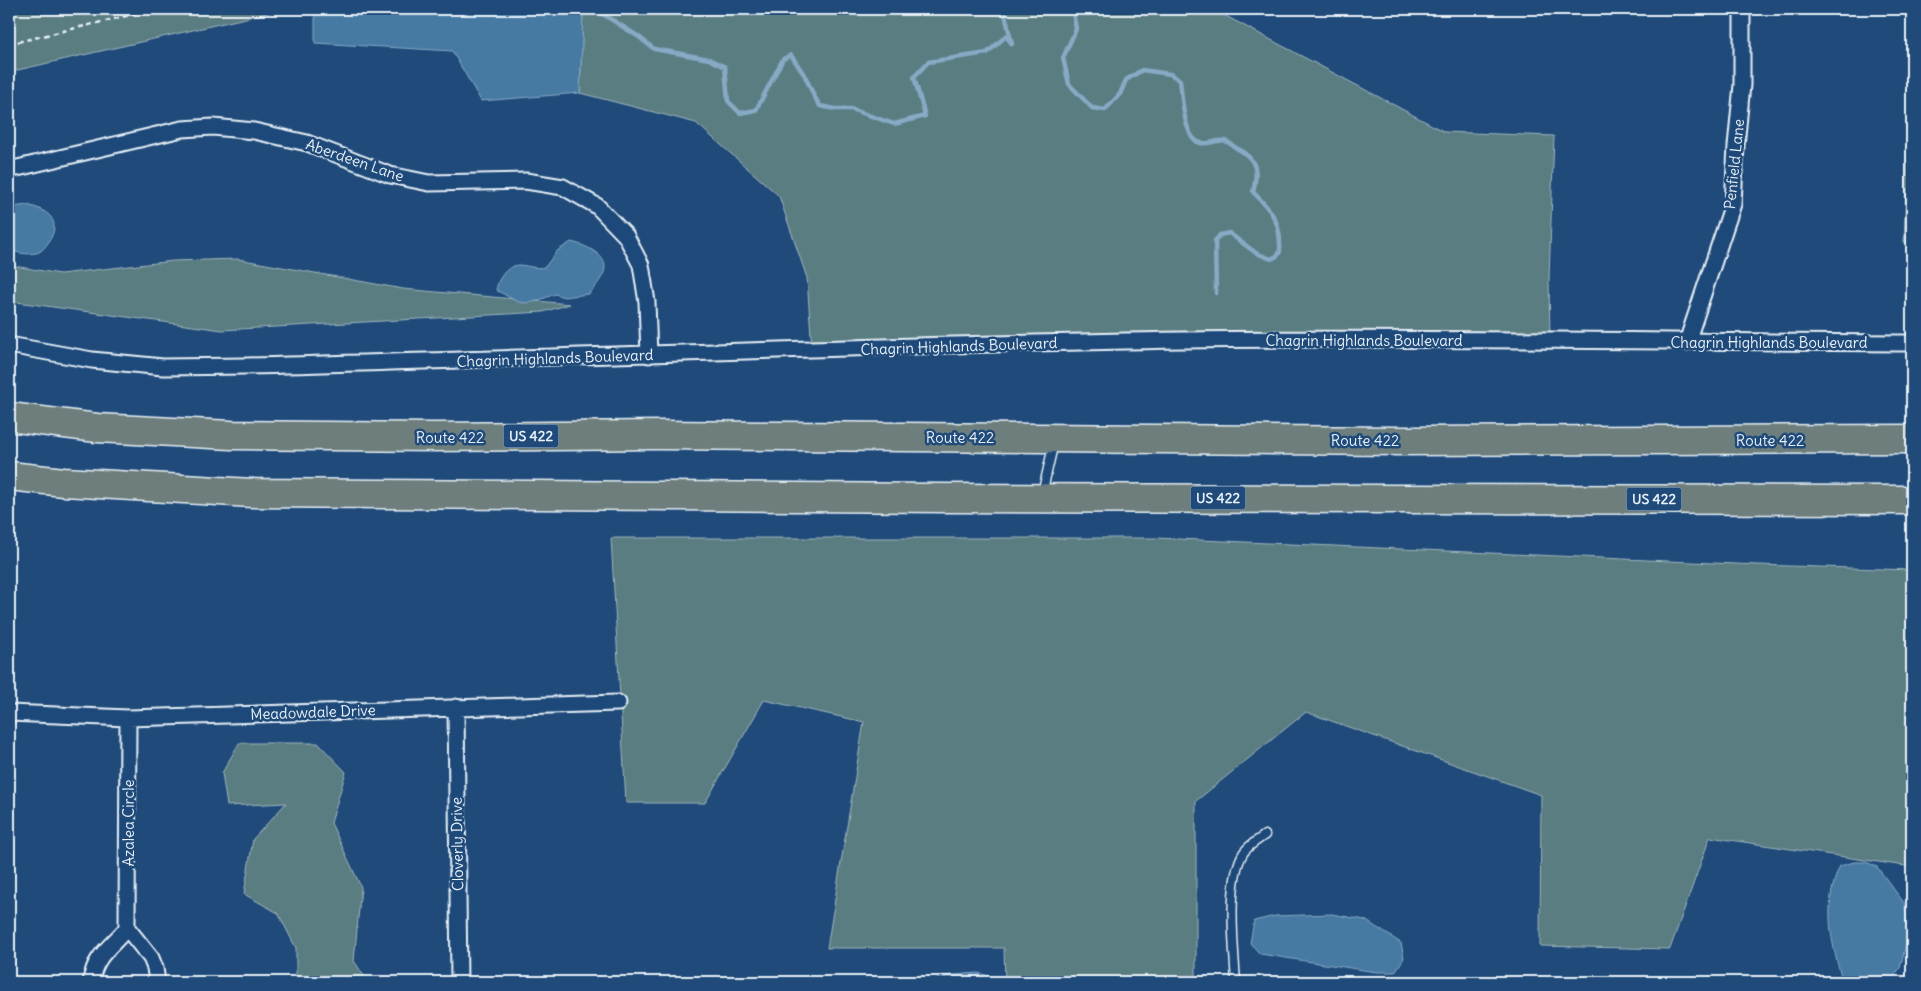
<svg xmlns="http://www.w3.org/2000/svg" width="1921" height="991" viewBox="0 0 1921 991" font-family="Delius,sans-serif">
<style>
.green{fill:#5a7d82;stroke:#a1b7bd}
.water{fill:#467aa3;stroke:#87aac5}
.lines{fill:none;stroke-linecap:round;stroke-linejoin:round}
.stream{stroke:#87aac5;stroke-width:4.5}
.service-casing{stroke:#e8f1f8;stroke-width:11}
.minor-casing{stroke:#e8f1f8;stroke-width:19}
.motorway-casing{stroke:#e8f1f8;stroke-width:31}
.path{stroke:#e8f1f8;stroke-width:2.5;stroke-dasharray:5 4;stroke-linecap:butt}
.service{stroke:#1f4a7a;stroke-width:8}
.minor{stroke:#1f4a7a;stroke-width:15}
.motorway{stroke:#6d7e7c;stroke-width:28}
.labels{text-anchor:middle;dominant-baseline:central;stroke-width:5;stroke-linejoin:round;paint-order:stroke}
.shield{fill:#1f4a7a;stroke:#acbfd2;stroke-width:1}
.shield-label{font-size:14px;font-weight:bold;fill:#e8f1f8}
.street-label{font-size:15px;fill:#e8f1f8;stroke:#1f4a7a}
</style>
<rect width="100%" height="100%" fill="#1f4a7a"/>
<filter id="ink" filterUnits="userSpaceOnUse"><feTurbulence type="fractalNoise" baseFrequency=".02" numOctaves="2"/><feDisplacementMap in="SourceGraphic" scale="10" xChannelSelector="R" yChannelSelector="G"/><feConvolveMatrix kernelMatrix="1 2 1 2 8 2 1 2 1" color-interpolation-filters="sRGB"/></filter>
<g filter="url(#ink)">
<path class="green" d="M9 9H285L9 72Z
M583 9H1221L1224 15 1445 132 1554 136 1549 278 1550 340 812 350 807 278 779 196 696 123 580 93Z
M1912 39V243L1904 242Z
M238 259 403 289 570 304 543 312 222 330 9 301V265L60 274 173 261Z
M611 538H1156L1758 565 1912 570V867L1710 837 1670 949 1540 946 1541 795 1306 712 1196 801V982H1005L1004 948H827L864 722 764 700 705 803H626Z
M239 743H318L346 772 331 823 361 887 354 961 368 982H296V948L278 913 244 894 253 839 286 803 227 806 222 773Z"/>
<path class="water" d="M315 9H583L580 93 481 101 452 51 315 43Z
M27 205C48 210 63 220 48 243 45 247 42 252 36 253 27 255 18 253 9 250V209L13 207Z
M571 242C582 244 605 253 605 267 605 276 595 287 589 294L564 297 555 294 537 301 527 303 518 302 496 290C498 278 507 265 520 265 529 266 536 269 545 267L557 251Z
M1854 862H1866L1877 867 1905 904 1908 937 1900 968 1890 982H1843C1831 944 1822 904 1840 866Z
M1332 914 1365 920 1401 943 1404 958 1395 972H1376L1260 954 1250 943 1254 921 1275 916Z
M978 973 993 977 996 982H935L940 976Z"/>
<g class="lines">
<path class="stream" d="M595 9 639 37 654 49 709 59 725 67 728 101 740 113 756 110 783 59 791 55 805 76 814 96 820 106 835 109H851L894 124 925 116 914 77 928 62 987 53 1006 36 1012 44 1004 10 1009 9
M1071 9 1073 12 1076 29 1063 58 1069 84 1092 108 1105 110 1120 94 1126 80 1142 70 1170 74 1180 80C1182 95 1183 129 1195 140 1204 148 1214 139 1225 141 1229 142 1234 147 1238 149 1258 160 1258 172 1253 192 1269 208 1280 220 1280 244 1281 253 1279 256 1271 259L1256 253 1229 233 1220 235 1215 241 1216 293"/>
<defs>
<path id="service" d="M1042 494 1054 442
M1236 982C1234 949 1226 879 1244 852 1249 845 1258 840 1265 835"/>
<path id="minor" d="M9 170 182 129 213 127 254 131 307 143 390 175 429 183 526 181 563 187 597 206 626 236 641 265 647 302 649 355
M1687 342 1733 204 1736 146 1742 85V9
M9 345 92 360 163 367 247 366C559 358 871 345 1184 340 1427 337 1670 342 1912 343
M456 707 459 982
M9 713 128 718 618 703
M128 718 127 928 151 958 155 968 157 982
M91 982C94 956 111 947 127 928"/>
<path id="motorway" d="M9 417 97 428 231 435 434 437 658 435 1402 441 1912 439
M9 476 64 482 252 493 944 498 1912 500"/>
</defs>
<use href="#service" class="service-casing"/>
<use href="#minor" class="minor-casing"/>
<use href="#motorway" class="motorway-casing"/>
<path class="path" d="M9 44 156 9"/>
<use href="#service" class="service"/>
<use href="#minor" class="minor"/>
<use href="#motorway" class="motorway"/>
</g>
</g>
<g class="labels">
<g class="shield">
<rect x="503.5" y="424.5" width="55" height="23" rx="4"/>
<rect x="1190.5" y="486.5" width="55" height="23" rx="4"/>
<rect x="1626.5" y="487.5" width="55" height="23" rx="4"/>
</g>
<g class="shield-label">
<text x="531" y="436">US 422</text>
<text x="1218" y="498">US 422</text>
<text x="1654" y="499">US 422</text>
</g>
<g class="street-label">
<text transform="translate(355 160) rotate(19)">Aberdeen Lane</text>
<text transform="translate(1734 164) rotate(-84)">Penfield Lane</text>
<text x="1364" y="340">Chagrin Highlands Boulevard</text>
<text x="1769" y="342">Chagrin Highlands Boulevard</text>
<text transform="translate(959 346) rotate(-2)">Chagrin Highlands Boulevard</text>
<text transform="translate(555 358) rotate(-2)">Chagrin Highlands Boulevard</text>
<text x="450" y="437">Route 422</text>
<text x="960" y="437">Route 422</text>
<text x="1365" y="440">Route 422</text>
<text x="1770" y="440">Route 422</text>
<text transform="translate(313 712) rotate(-2)">Meadowdale Drive</text>
<text transform="translate(128 823) rotate(-90)">Azalea Circle</text>
<text transform="translate(457 844) rotate(-91)">Cloverly Drive</text>
</g>
</g>
<rect width="1921" height="991" fill="none" stroke="#1f4a7a" stroke-width="30"/>
<rect x="15" y="15" width="1891" height="961" fill="none" stroke="#e8f1f8" stroke-width="2" filter="url(#ink)"/>
</svg>
